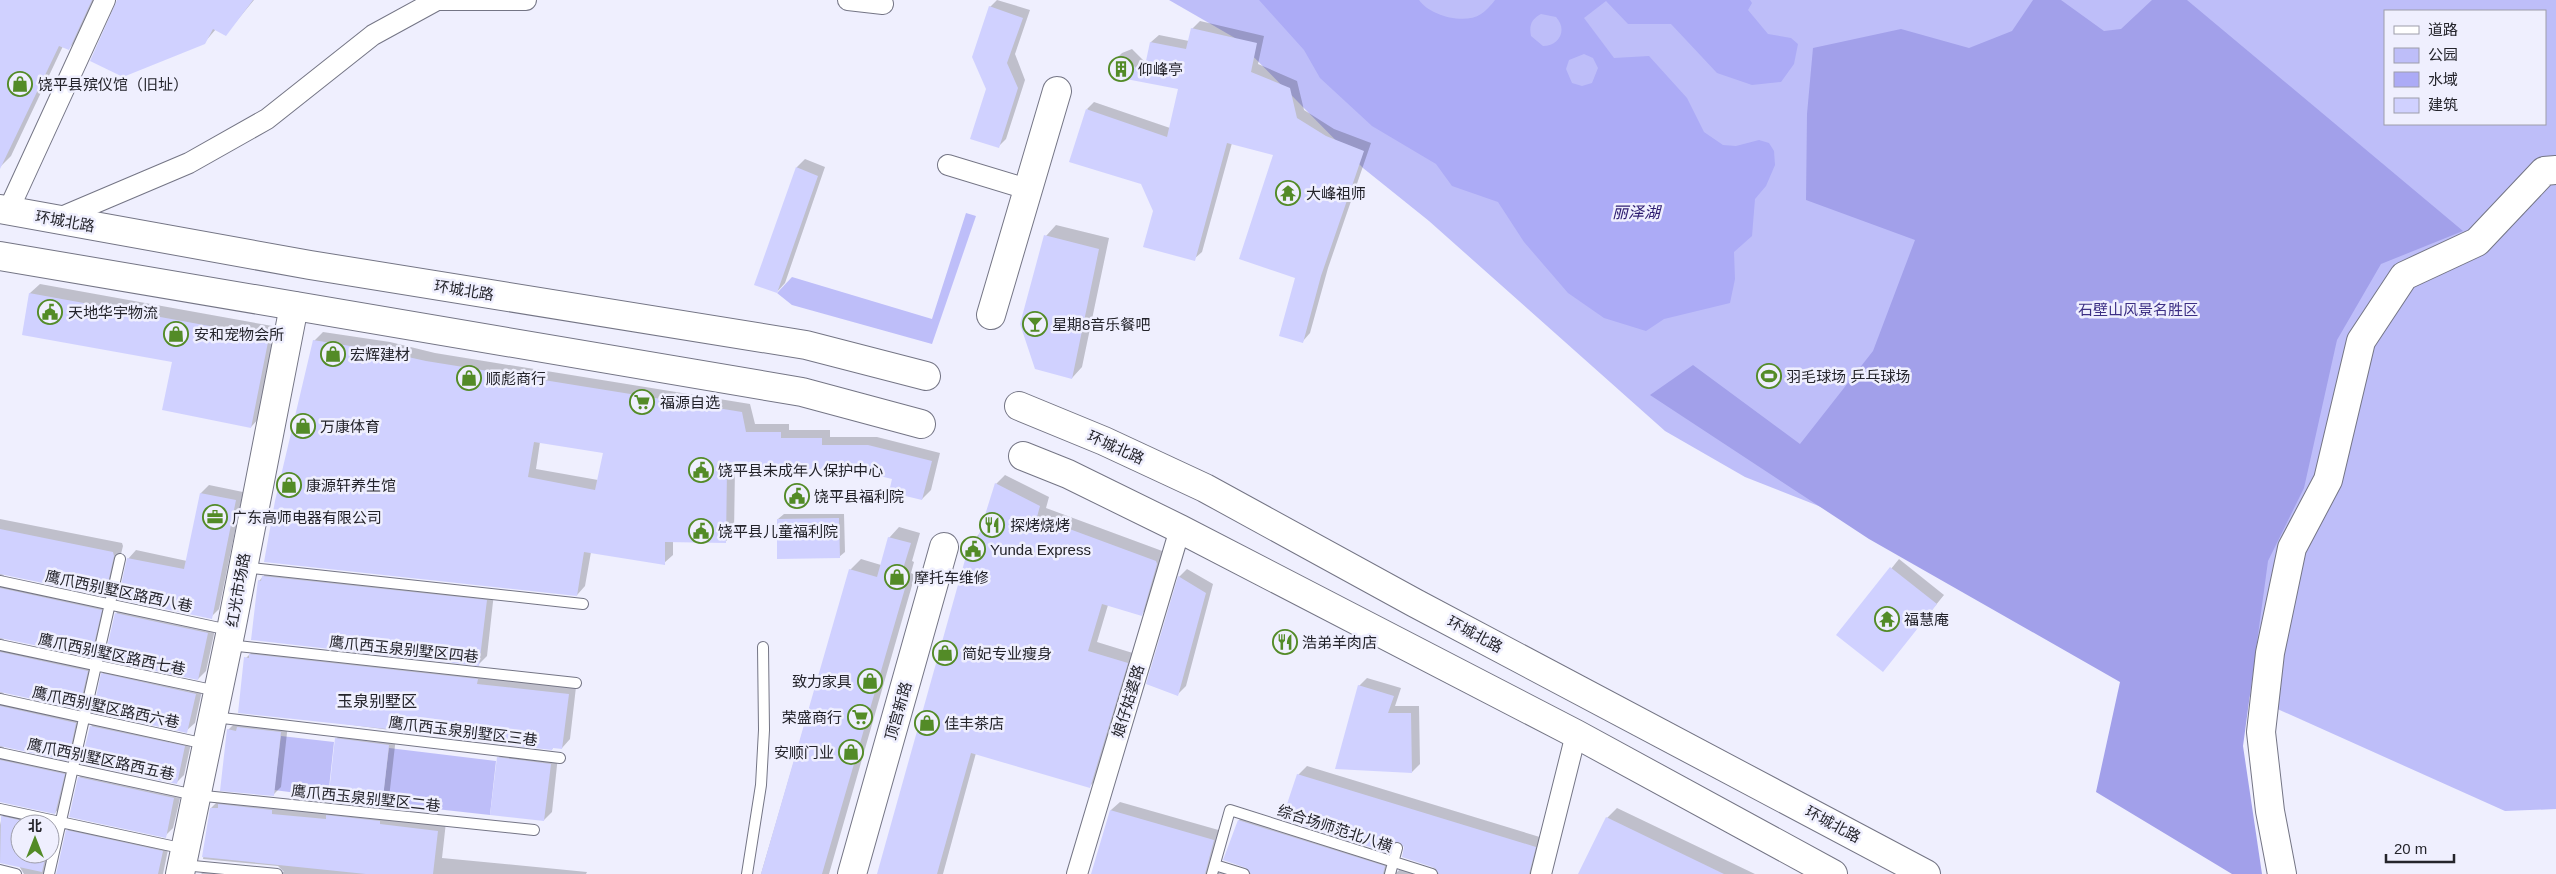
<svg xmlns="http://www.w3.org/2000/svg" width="2556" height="874" viewBox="0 0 2556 874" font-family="Helvetica,'Noto Sans SC',sans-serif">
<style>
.green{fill:#bebef9;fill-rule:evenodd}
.forest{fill:#a2a0ea}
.water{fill:#acabf6;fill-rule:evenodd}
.shadow{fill:#0003;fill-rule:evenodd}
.building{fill:#d0d1ff;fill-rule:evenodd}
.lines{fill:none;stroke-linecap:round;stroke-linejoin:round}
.lane-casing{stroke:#747585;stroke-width:12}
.street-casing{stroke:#747585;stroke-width:22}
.secondary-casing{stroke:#747585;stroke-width:30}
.primary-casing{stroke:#747585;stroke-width:30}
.lane{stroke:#fff;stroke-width:10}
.street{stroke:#fff;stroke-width:20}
.secondary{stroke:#fff;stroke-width:28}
.primary{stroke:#fff;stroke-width:28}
.labels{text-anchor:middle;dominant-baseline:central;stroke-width:5;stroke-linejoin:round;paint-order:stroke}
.poi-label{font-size:15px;fill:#24242b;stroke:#efeffe;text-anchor:start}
.street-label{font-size:15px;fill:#24242b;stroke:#efeffe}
.park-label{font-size:15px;fill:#3c2f84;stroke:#efeffe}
.water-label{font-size:16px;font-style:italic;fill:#2c1b6f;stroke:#efeffe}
.neighbourhood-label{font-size:16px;fill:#24242b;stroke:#efeffe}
</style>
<rect width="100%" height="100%" fill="#efeffe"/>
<path class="green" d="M1169 0H2556V809L2505 811 1867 525 1745 477 1665 431 1429 221 1363 168 1235 38ZM2385 11H2545V124H2385Z
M966 213 976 216 932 344 792 305 777 293 792 277 932 319Z
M281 736 334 742 328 797 274 790Z
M389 748 496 761 490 815 382 803Z"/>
<path class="forest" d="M2033 0H2061L2104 31 2121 29 2152 0H2187L2463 231 2381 264 2337 340 2304 488 2268 561 2243 746 2262 874H2232L2096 792 2120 682 1869 539 1650 395 1693 365 1800 444 1873 351 1915 240 1806 200 1807 114 1813 48 1901 29 1969 48 2012 31Z"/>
<path class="water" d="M1259 0H1419C1430 16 1465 25 1481 14 1486 11 1491 5 1495 0H1750L1752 3 1748 10 1768 34 1791 38 1798 44 1794 64 1781 82 1752 85 1717 73 1671 24H1628L1606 1 1584 18 1614 58 1649 56 1687 98 1704 132 1723 145 1736 146 1759 140 1769 143 1774 151 1775 165 1766 186 1755 199 1752 236 1734 252 1735 279 1730 303 1664 319 1646 331 1604 318 1568 293 1524 242 1498 202 1452 186 1436 164 1372 126 1320 78 1304 50ZM1541 14 1556 17C1568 30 1559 46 1543 46L1531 36C1529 26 1531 19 1541 14ZM1584 54 1593 58 1598 68 1592 83 1582 86 1572 83 1566 69 1569 60Z"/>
<path class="shadow" d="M0 0H98L79 38 68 49 63 46 11 156 0 167Z
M118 0H254L225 35 216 29 204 43Z
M997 0 1030 10 1015 54 1025 80 1006 139 998 147 987 89 990 7Z
M1200 21 1264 36 1258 64 1297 81 1304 110 1334 129 1371 143 1328 268 1310 333 1303 341 1297 277 1274 154 1232 143 1202 252 1194 259 1154 211 1142 183 1087 109 1094 102 1170 128 1179 88 1126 77 1114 61 1122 53 1132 49 1147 64 1151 42 1159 35 1189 41 1192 29Z
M805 159 825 167 785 283 777 292 797 167Z
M1056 225 1109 238 1082 367 1072 378 1046 236Z
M40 284 278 327 260 417 251 427 173 361 23 334 30 293Z
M323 332 390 342 435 353 750 404 755 424H789V430H830V437H877L940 453 931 490 922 499 894 478 851 467 735 468 734 533 726 541H673V555L664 563 591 552 585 586 577 595 314 341ZM540 442 604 452 598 480 536 469Z
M1005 475 1049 497 1046 508 1165 552 1150 605 1141 615 1108 605 1097 642 1136 654 1099 777 1090 786 976 753 943 874H878L971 543 980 533 996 484Z
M209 485 243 492 219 609 211 617 128 559 136 550 187 561 201 493Z
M784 514H844L845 552 839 557 778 519Z
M0 519 122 543 123 546 113 586 104 595 1 573 8 579 110 601 100 647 90 656 1 637 8 643 96 662 88 699 79 708 1 691 8 697 85 714 76 750 67 759 1 745 8 751 73 765 64 803 55 813 0 801Z
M899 527 920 533 912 561 914 562 911 573 915 575 829 874H761L850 570 861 559 881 565 889 538Z
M1899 559 1944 595 1883 670 1838 635Z
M271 568 494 593 487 656 479 664 259 581Z
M1187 569 1213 584 1186 686 1178 694 1179 577Z
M124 605 216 625 206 671 198 679 116 613Z
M254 650 576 687 570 739 562 748 554 747 552 749 392 728 390 730 338 723 246 658Z
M110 666 203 686 195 723 186 731 102 674Z
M1367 678 1401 688 1395 706H1419L1420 764 1412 772 1359 686Z
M99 718 192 739 184 775 176 783 91 726Z
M236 722 288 724 281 787 273 795 228 730Z
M344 731 396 737 389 798 381 806 336 739Z
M506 750 558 756 552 812 544 820 498 758Z
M1307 766 1543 838 1534 874H1092L1111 810 1120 802 1222 831 1215 870 1220 873 1229 866 1253 873 1239 820 1248 812 1391 866 1397 872 1408 862 1441 873 1398 841 1388 852 1298 775Z
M87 769 182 790 173 828 165 836 79 777Z
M220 799 446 822 442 858 587 872 586 874H201L210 865 284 872 278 866 203 859 211 808Z
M1617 808 1755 874H1580L1607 818Z
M8 810 58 821 54 874H24L19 866 0 862V825L2 817ZM20 824H50V854H20Z
M74 824 169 845 163 874H57L67 831Z"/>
<path class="building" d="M0 0H92L69 50 59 46 0 169Z
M117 0H253L226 36 213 29 205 44 123 77 90 61Z
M989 6 1023 18 1007 63 1018 88 999 148 970 139 986 89 972 57Z
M1191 28 1257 43 1251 72 1290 88 1297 118 1326 136 1364 151 1321 276 1303 343 1279 336 1295 278 1239 259 1273 155 1227 143 1195 261 1143 247 1153 211 1141 184 1069 162 1086 109 1167 137 1178 89 1126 79 1118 81 1110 72 1112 60 1124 56 1143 75 1150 42 1186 49Z
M796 167 818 176 777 293 754 285Z
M1044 235 1099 249 1072 379 1035 369 1020 324Z
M29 293 269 337 251 428 162 410 172 362 22 335Z
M313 340 381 351 426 361 742 412 746 432H781V438H822V445H868L932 461 922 500 889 492 892 479 851 469H727L726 543 665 542V565L584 552 577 596 264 562 275 501ZM534 442 603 453 595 490 528 477Z
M995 483 1040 506 1037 517 1156 561 1157 564 1142 616 1102 604 1088 651 1128 663 1090 788 971 753 937 874H877L970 542 976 544Z
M200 493 236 500 212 619 118 599 127 558 184 569Z
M839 518 840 558 777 559V519Z
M0 529 113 552 114 556 105 596 0 574Z
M888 537 911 543 902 572H905L902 584 906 585 822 874H761L849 569 877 577Z
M1890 567 1937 604 1883 672 1836 635Z
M262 576 487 600 479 666 251 640 258 580 261 581Z
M1178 576 1206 593 1178 696 1146 684Z
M0 588 102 610 91 657 0 638Z
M115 613 208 633 198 680 104 660Z
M0 652 88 671 79 709 0 692Z
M249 654 478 679 477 684 569 694 562 749 553 748 552 750 498 744 499 741 238 713 244 657 249 658Z
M101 673 196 694 187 733 93 712Z
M1358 685 1394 696 1388 713H1411L1412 773 1335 769Z
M0 706 76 723 68 761 0 746Z
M90 726 185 746 177 784 81 763Z
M237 727 281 732 274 796 220 791 227 729 236 731Z
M335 738 389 745 382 807 328 802Z
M497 757 551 764 544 821 490 815Z
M0 760 65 774 55 814 0 802Z
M1297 774 1536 847 1529 874H1439L1435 868 1402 857 1404 847 1399 842 1392 844 1389 853 1282 819Z
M78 777 174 798 166 838 69 817Z
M218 804 272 810V814L326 819V815L380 821V824L438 831 433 874H366L202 857 210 808H218Z
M1110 810 1214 840 1205 874H1091Z
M1 816 37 824H20V854H46L42 872 0 863Z
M1606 817 1724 874H1578Z
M1238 820 1385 866 1383 874H1251L1246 868 1223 860Z
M66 830 163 851 158 874H56Z"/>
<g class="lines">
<defs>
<path id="lane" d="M243 567 583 604
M0 581 229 630
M0 645 217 691
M229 645 576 683
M0 699 206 744
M214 717 560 758
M0 753 195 795 534 830
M0 809 185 849
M183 865 277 874
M1215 865 1244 874
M0 870 16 874
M49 874 120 559
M747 874 761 785 764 730 763 647
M1212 874 1230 810 1432 874
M1390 874 1397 848"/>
<path id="street" d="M848 0 883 4
M948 165 1027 189
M8 211 105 0
M57 219 189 163 267 119 373 35 437 0H526
M1077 874 1180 529
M1541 874 1576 734"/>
<path id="secondary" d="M180 874 231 630 294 306
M852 874 944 547
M2282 874 2270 811 2261 732 2270 653 2292 548 2328 480 2361 341 2404 276 2477 242 2544 171 2556 170"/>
<path id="primary" d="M0 209 310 265 806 345 926 376
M0 256 802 392 921 424
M991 315 1057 91
M1019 406 1104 441 1205 488 1415 603 1926 874
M1023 456 1068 474 1180 529 1576 734 1833 874"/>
</defs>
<use href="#lane" class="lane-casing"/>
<use href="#street" class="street-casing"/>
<use href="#secondary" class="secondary-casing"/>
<use href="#primary" class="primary-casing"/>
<use href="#lane" class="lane"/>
<use href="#street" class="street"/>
<use href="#secondary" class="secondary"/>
<use href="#primary" class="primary"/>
</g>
<defs>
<symbol id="building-ring" viewBox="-11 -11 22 22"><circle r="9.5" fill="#efeffe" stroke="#538b27" stroke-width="1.5"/><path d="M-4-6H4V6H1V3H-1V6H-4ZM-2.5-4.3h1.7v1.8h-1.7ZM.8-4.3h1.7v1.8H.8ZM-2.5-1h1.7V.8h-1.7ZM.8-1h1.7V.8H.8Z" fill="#538b27"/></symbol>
<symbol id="shop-ring" viewBox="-11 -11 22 22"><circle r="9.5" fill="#efeffe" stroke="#538b27" stroke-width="1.5"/><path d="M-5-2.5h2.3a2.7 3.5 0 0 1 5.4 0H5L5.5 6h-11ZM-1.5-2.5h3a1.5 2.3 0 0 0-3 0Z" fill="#538b27"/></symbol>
<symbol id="temple-ring" viewBox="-11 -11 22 22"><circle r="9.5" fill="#efeffe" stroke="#538b27" stroke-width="1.5"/><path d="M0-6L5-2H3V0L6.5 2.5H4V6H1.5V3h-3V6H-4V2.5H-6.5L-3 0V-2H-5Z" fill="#538b27"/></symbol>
<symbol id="civic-ring" viewBox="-11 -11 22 22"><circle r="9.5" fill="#efeffe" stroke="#538b27" stroke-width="1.5"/><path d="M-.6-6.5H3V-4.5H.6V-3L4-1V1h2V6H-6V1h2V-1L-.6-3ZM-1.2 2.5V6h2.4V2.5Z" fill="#538b27"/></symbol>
<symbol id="bar-ring" viewBox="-11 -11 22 22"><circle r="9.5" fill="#efeffe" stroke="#538b27" stroke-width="1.5"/><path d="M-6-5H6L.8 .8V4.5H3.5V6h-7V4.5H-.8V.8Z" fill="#538b27"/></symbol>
<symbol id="stadium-ring" viewBox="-11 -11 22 22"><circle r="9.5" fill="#efeffe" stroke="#538b27" stroke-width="1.5"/><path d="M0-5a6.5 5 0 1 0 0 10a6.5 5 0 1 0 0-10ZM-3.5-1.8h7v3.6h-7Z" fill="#538b27"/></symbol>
<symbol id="supermarket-ring" viewBox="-11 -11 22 22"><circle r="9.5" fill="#efeffe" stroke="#538b27" stroke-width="1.5"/><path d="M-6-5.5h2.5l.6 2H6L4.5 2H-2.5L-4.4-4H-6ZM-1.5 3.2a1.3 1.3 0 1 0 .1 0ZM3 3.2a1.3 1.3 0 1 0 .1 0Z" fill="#538b27"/></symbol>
<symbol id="office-ring" viewBox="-11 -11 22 22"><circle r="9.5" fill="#efeffe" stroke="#538b27" stroke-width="1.5"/><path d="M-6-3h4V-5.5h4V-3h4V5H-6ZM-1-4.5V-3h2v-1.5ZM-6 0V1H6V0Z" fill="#538b27"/></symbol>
<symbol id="restaurant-ring" viewBox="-11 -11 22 22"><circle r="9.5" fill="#efeffe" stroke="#538b27" stroke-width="1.5"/><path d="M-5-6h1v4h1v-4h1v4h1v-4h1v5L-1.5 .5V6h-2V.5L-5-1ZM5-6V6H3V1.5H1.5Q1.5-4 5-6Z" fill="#538b27"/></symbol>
</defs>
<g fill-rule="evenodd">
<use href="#building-ring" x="1107" y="55" width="28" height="28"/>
<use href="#shop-ring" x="6" y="70" width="28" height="28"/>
<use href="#temple-ring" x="1274" y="179" width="28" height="28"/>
<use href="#civic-ring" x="36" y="298" width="28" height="28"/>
<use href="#bar-ring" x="1021" y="310" width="28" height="28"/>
<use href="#shop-ring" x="162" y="320" width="28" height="28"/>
<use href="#shop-ring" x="319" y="340" width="28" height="28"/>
<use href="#stadium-ring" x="1755" y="362" width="28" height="28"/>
<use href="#shop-ring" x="455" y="364" width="28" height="28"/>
<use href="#supermarket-ring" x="628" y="388" width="28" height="28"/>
<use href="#shop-ring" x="289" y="412" width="28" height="28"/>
<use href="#civic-ring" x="687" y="456" width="28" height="28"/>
<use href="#shop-ring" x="275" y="471" width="28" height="28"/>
<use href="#civic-ring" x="783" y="482" width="28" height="28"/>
<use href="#office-ring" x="201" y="503" width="28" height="28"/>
<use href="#restaurant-ring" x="978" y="511" width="28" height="28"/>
<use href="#civic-ring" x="687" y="517" width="28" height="28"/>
<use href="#civic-ring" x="959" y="535" width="28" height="28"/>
<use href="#shop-ring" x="883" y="563" width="28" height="28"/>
<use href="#temple-ring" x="1873" y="605" width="28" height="28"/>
<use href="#restaurant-ring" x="1271" y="628" width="28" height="28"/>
<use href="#shop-ring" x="931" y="639" width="28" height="28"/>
<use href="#shop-ring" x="856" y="667" width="28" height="28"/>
<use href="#supermarket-ring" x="846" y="703" width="28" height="28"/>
<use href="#shop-ring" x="913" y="709" width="28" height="28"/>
<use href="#shop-ring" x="837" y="738" width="28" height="28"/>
</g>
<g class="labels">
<g class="poi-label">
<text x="1138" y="69">仰峰亭</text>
<text x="38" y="84">饶平县殡仪馆（旧址）</text>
<text x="1306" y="193">大峰祖师</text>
<text x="68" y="312">天地华宇物流</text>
<text x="1052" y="324">星期8音乐餐吧</text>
<text x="194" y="334">安和宠物会所</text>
<text x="350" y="354">宏辉建材</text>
<text x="1786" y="376">羽毛球场 乒乓球场</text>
<text x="486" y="378">顺彪商行</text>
<text x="660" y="402">福源自选</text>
<text x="320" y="426">万康体育</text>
<text x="718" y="470">饶平县未成年人保护中心</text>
<text x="306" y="485">康源轩养生馆</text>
<text x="814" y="496">饶平县福利院</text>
<text x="232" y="517">广东高师电器有限公司</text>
<text x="1010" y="525">探烤烧烤</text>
<text x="718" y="531">饶平县儿童福利院</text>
<text x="990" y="549">Yunda Express</text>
<text x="914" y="577">摩托车维修</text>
<text x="1904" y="619">福慧庵</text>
<text x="1302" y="642">浩弟羊肉店</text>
<text x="962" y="653">简妃专业瘦身</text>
<text x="852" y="681" text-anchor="end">致力家具</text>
<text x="842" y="717" text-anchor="end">荣盛商行</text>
<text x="944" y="723">佳丰茶店</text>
<text x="834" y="752" text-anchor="end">安顺门业</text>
</g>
<g class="street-label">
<text transform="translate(65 221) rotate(10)">环城北路</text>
<text transform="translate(464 290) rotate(9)">环城北路</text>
<text transform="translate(1116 447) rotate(24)">环城北路</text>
<text transform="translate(238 590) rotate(-80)">红光市场路</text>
<text transform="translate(119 591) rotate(12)">鹰爪西别墅区路西八巷</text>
<text transform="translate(1475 634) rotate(28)">环城北路</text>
<text transform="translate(404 649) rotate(6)">鹰爪西玉泉别墅区四巷</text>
<text transform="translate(112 654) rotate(12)">鹰爪西别墅区路西七巷</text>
<text transform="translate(1128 701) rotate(-73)">娘仔姑婆路</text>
<text transform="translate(106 707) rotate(12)">鹰爪西别墅区路西六巷</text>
<text transform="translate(898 711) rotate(-74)">顶宫新路</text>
<text transform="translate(463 731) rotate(7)">鹰爪西玉泉别墅区三巷</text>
<text transform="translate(101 759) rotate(12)">鹰爪西别墅区路西五巷</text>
<text transform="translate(366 798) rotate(6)">鹰爪西玉泉别墅区二巷</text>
<text transform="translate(1833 824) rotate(28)">环城北路</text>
<text transform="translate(1335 828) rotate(18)">综合场师范北八横</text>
</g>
<g class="park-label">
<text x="2138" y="309">石壁山风景名胜区</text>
</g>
<g class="water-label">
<text x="1636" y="212">丽泽湖</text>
</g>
<g class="neighbourhood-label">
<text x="377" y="701">玉泉别墅区</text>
</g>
</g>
<rect x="2384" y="10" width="162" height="115" fill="#efeffe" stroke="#9e9eaa"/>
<rect x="2394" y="26" width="25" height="8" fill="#ffffff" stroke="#9e9eaa"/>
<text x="2428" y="35" font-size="15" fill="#24242b">道路</text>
<rect x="2394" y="48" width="25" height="15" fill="#bebef9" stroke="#9e9eaa"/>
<text x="2428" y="60" font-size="15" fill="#24242b">公园</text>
<rect x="2394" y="72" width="25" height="15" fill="#acabf6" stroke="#9e9eaa"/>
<text x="2428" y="85" font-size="15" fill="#24242b">水域</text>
<rect x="2394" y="98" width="25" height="15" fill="#d0d1ff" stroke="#9e9eaa"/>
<text x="2428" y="110" font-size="15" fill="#24242b">建筑</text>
<g transform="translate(35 839)"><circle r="24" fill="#efeffe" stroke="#9e9eaa"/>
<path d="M0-4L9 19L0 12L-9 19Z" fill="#538b27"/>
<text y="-8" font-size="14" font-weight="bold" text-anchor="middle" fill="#24242b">北</text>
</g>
<path d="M2386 854v8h68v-8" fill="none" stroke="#24242b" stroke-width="2.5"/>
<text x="2394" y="854" font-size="15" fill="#24242b" stroke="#efeffe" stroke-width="4" paint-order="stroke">20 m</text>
</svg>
